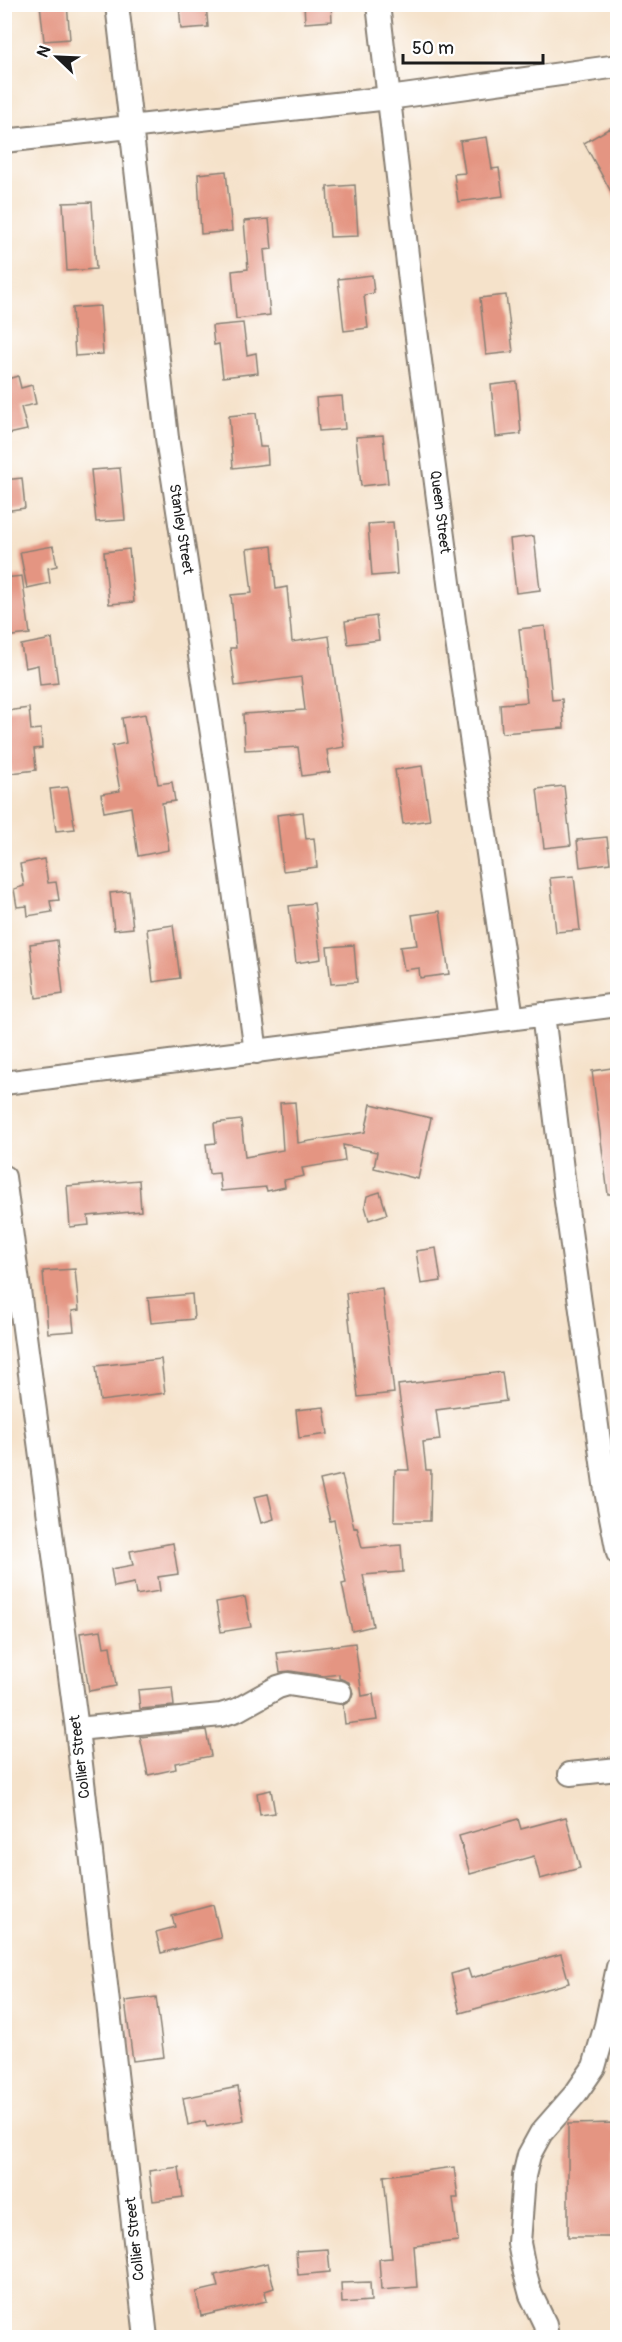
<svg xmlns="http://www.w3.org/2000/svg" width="622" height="2342" viewBox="0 0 622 2342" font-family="Pangolin,sans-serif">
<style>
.building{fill:#e49582}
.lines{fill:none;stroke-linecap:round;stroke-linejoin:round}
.minor-casing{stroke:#887f73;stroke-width:26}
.minor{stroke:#fff;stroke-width:22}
.labels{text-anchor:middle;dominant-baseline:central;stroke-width:5;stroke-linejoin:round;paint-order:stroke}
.street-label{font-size:15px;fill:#1c1c1c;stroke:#fff}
</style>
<rect width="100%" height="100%" fill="#fff"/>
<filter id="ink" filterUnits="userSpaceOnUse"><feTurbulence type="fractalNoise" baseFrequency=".0167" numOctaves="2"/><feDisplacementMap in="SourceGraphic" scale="12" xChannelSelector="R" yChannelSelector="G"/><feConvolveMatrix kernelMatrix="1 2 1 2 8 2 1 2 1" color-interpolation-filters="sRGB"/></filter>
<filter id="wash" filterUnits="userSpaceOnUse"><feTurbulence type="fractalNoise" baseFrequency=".008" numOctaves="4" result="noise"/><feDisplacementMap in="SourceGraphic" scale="24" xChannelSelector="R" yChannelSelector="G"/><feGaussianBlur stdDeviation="1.35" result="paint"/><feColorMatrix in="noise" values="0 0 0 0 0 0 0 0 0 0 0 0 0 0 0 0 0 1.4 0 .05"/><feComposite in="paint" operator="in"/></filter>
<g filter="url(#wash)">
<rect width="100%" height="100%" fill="#f5e2ca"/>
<g id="blocks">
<path class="building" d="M40 4H67L70 39 44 41Z
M179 4H206L208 27 181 29Z
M304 4H331L332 21 305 23Z
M610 128 618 143V204L584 143Z
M487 137 492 169 499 168 503 196 458 202 454 174 465 173 460 141Z
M226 171 232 231 201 234 198 174Z
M355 185 358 236 330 237 327 187Z
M92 202 96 269 67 271 63 203Z
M269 219 272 249 264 250 270 315 236 319 232 271 248 269 244 221Z
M372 275 374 293 364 295 368 328 344 331 338 279Z
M506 295 513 352 486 355 480 298Z
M100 306 103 354 75 356 72 308Z
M243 323 247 355 256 353 258 373 223 377 219 344 214 345 212 326Z
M18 376 21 388 32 385 36 404 21 407 27 430 4 435V380Z
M517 382 521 434 496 437 491 385Z
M342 396 345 429 319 431 316 398Z
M256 413 260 447H267L268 464 233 468 229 416Z
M383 435 388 483 361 486 356 437Z
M120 468 125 520 96 522 91 470Z
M22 478 25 508 4 511V480Z
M393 522 397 574 372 576 368 524Z
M534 536 540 590 516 593 510 539Z
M53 546 57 566 48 568 50 583 27 588 20 552Z
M272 546 276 589 287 587 292 642 329 636 344 747 327 750 330 772 302 776 298 747 245 750 243 714 305 710 301 677 235 686 230 648H236L231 595 252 593 247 549Z
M129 549 134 602 109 604 104 552Z
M22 576 30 634 4 637V578Z
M376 616 379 640 348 644 345 621Z
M545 626 552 700 562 699 564 728 502 733 500 704 527 702 519 629Z
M52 639 58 683 40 685 38 665 25 668 21 645Z
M29 708 31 730 41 729 42 748 34 749 36 770 11 773 6 711Z
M145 714 158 784 172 782 175 801 162 803 169 850 138 856 131 807 104 812 101 794 120 791 112 746 126 743 122 718Z
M422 766 430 820 403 824 395 770Z
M564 786 571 845 544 848 537 789Z
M68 787 75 829 56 831 50 789Z
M303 812 306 839 314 838 317 867 283 871 277 815Z
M607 837 610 863 580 867 577 840Z
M44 859 48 883 56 882 59 900 50 901 52 912 28 916 27 906 17 907 14 889 24 886 20 864Z
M574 876 580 930 556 932 550 878Z
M129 891 133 928 114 930 110 893Z
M314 903 321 959 296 963 289 906Z
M440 911 449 974 420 978 419 968 404 970 400 947 417 945 412 915Z
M173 925 180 978 153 982 147 929Z
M57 940 63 994 36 998 30 944Z
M354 945 357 982 331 984 327 947Z
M618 1067V1194H608L592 1071Z
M295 1102 298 1143 365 1132 371 1104 431 1118 418 1179 374 1168 377 1152 343 1145 345 1161 302 1168 304 1176 284 1180 285 1187 267 1191 266 1187 221 1191 219 1173 209 1174 206 1144 216 1143 214 1123 241 1120 245 1157 283 1150 280 1103Z
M139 1180 141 1211 88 1216 89 1225 70 1227 67 1186Z
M380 1192 387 1214 369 1220 365 1206 367 1196Z
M436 1248 441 1281 421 1284 416 1251Z
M75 1269 79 1310 72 1311 74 1331 48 1333 43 1271Z
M382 1288 394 1393 358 1397 346 1293Z
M192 1294 194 1319 151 1323 148 1298Z
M161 1359 165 1393 100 1401 96 1366Z
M502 1372 506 1401 436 1410 440 1440 423 1442 426 1470H431L430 1521H394L395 1470H409L398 1385Z
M324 1407 328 1434 299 1438 296 1410Z
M342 1475 354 1528 357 1527 362 1548 401 1545 403 1572 363 1575 373 1626 352 1631 342 1584 346 1583 334 1520 330 1521 320 1480Z
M268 1494 274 1519 261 1523 254 1497Z
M173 1543 178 1574 158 1577 160 1591 136 1595 134 1583 114 1587 111 1569 133 1565 130 1551Z
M245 1597 251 1627 221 1632 216 1602Z
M101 1630 104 1647 110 1646 116 1686 89 1691 80 1633Z
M355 1643 362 1696 373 1694 377 1720 345 1724 343 1705 350 1701 353 1693 349 1682 339 1678V1674L324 1676 290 1671 280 1672 277 1653Z
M172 1687 174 1706 140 1709 138 1690Z
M206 1730 211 1756 175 1763 176 1769 148 1775 140 1737Z
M271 1790 275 1813 260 1815 257 1793Z
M566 1817 580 1868 540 1879 534 1856 470 1874 459 1836 518 1819 521 1829Z
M213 1905 221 1938 161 1953 156 1932 175 1927 172 1916Z
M561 1954 569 1983 460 2013 451 1974 468 1969 471 1978Z
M156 1997 164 2057 133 2061 125 2001Z
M238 2087 244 2120 207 2127 205 2121 188 2125 183 2098Z
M618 2123V2237H568V2124Z
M179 2167 183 2197 153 2201 149 2171Z
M454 2167 458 2198H453L458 2241 414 2246 417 2287 381 2290 379 2259 392 2258 384 2176Z
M328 2249 330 2272 298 2275 296 2251Z
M268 2263 274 2288 265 2291 267 2301 201 2316 196 2292 218 2287 215 2275Z
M370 2282 371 2301 342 2303 341 2283Z"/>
</g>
</g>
<g filter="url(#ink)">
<use href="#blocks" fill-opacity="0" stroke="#887f73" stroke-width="1.5"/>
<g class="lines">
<defs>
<path id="minor" d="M117 4 167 438 217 767 256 1052
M378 4 413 307 454 621 512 1018
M4 141 389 98 618 66
M543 1014 566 1202 606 1491 618 1553
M4 1083 618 1005
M4 1177 77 1729 146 2338
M77 1729 221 1715 237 1710 278 1687 288 1684 340 1692
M570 1774 618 1769
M547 2338 545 2324 531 2295 525 2273 519 2243 524 2176 529 2155 541 2133 576 2093 594 2067 606 2025 618 1967"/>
</defs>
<use href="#minor" class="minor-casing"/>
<use href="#minor" class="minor"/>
</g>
</g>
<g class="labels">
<g class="street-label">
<text transform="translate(440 512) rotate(83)">Queen Street</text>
<text transform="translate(181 529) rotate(81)">Stanley Street</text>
<text transform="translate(80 1757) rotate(-97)">Collier Street</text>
<text transform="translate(135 2239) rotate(-96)">Collier Street</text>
</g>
</g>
<rect width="622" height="2342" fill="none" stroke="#fff" stroke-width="24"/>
<g transform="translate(57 57) rotate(293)" stroke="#ffffff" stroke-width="4.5" paint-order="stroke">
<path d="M0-4.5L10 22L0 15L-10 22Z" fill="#1c1c1c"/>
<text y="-9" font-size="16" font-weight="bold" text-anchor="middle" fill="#1c1c1c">N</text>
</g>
<path d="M403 54v9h140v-9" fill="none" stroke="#1c1c1c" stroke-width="3"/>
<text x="412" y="54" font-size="18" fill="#1c1c1c" stroke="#ffffff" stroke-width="4.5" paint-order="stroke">50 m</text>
</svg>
